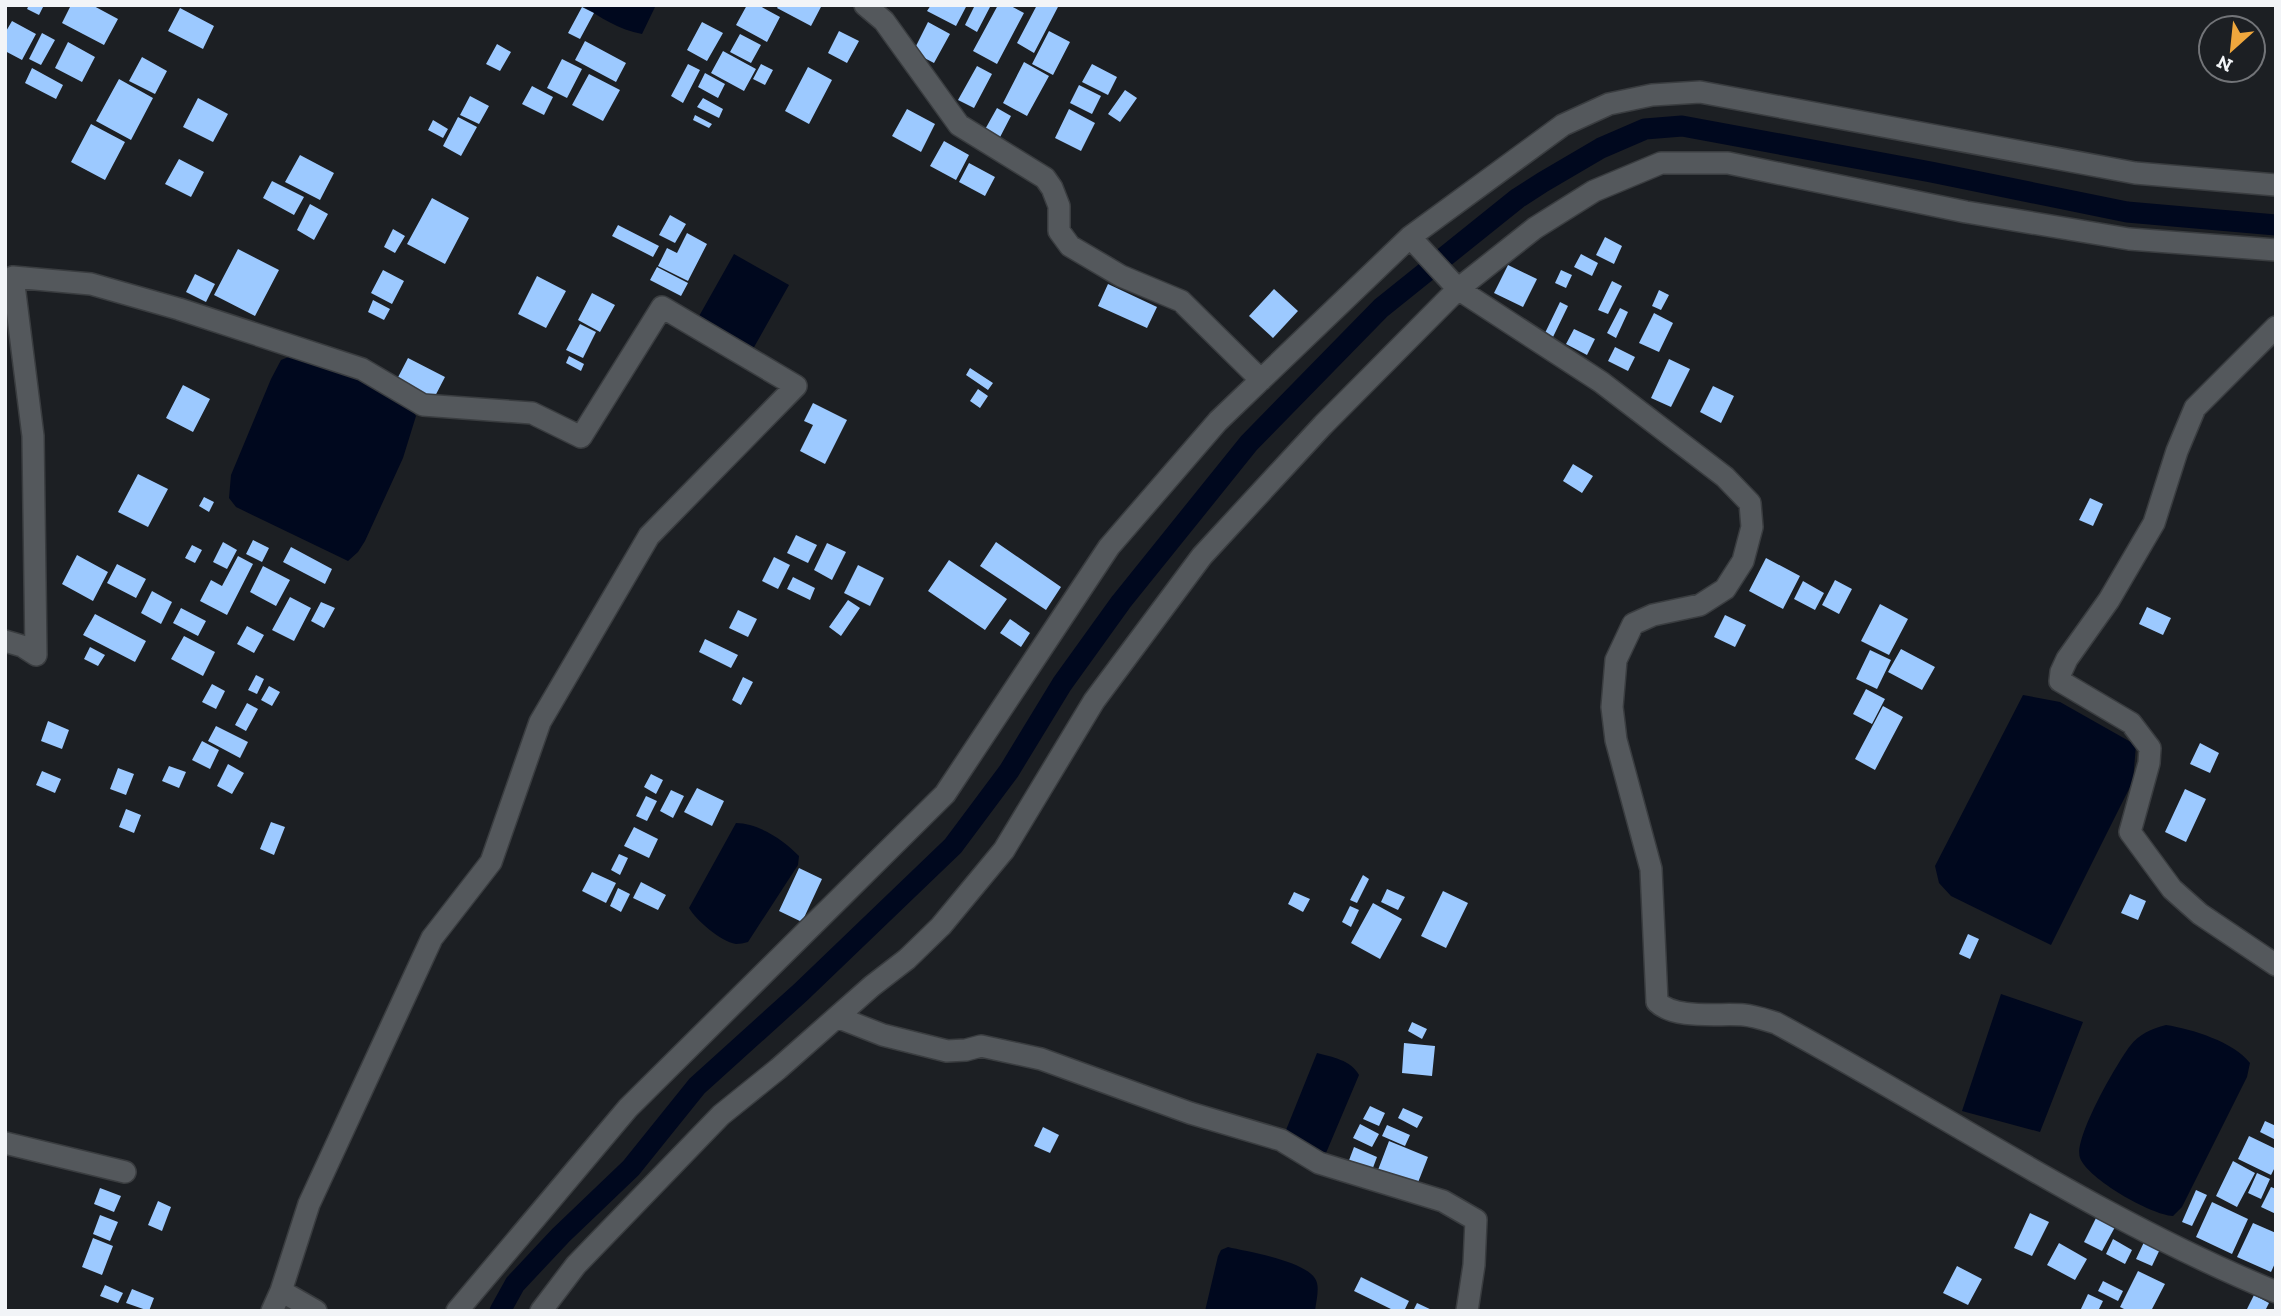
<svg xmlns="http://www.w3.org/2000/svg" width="2281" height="1316" viewBox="0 0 2281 1316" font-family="'Zilla Slab',serif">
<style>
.water{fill:#00081e}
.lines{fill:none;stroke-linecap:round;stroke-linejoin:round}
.canal{stroke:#00081e;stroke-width:21}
.building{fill:#9cc9ff}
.street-casing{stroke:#3a3d40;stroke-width:24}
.street{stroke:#54585c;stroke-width:21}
</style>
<rect width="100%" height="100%" fill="#1c1f23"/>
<path class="water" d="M581 5H656L642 34C619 30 600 17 581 5Z
M734 254 789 285 753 349 698 318Z
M291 356 350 372 409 406 416 416 403 458 365 541 358 552 348 561 236 507 229 498 231 475 271 379 281 360Z
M2023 695 2060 702 2136 745 2133 781 2051 945 1951 896 1939 883 1935 866Z
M736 823C758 823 784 840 799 856L798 865 748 942C744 943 740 944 736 944 720 941 697 921 689 908Z
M2001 994 2083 1022 2040 1132 1962 1111Z
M2166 1025C2192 1029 2234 1042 2250 1063L2247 1077 2182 1207 2173 1216C2151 1215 2088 1179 2080 1158 2073 1139 2117 1063 2130 1046 2139 1034 2151 1029 2166 1025Z
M1317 1053C1332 1057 1351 1060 1359 1075L1326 1153 1292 1138 1286 1130Z
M1228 1247C1248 1252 1312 1261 1317 1283 1319 1291 1316 1302 1315 1311H1205L1218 1256 1221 1250Z"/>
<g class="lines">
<path class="canal" d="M500 1311 515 1284 561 1235 631 1168 697 1086 801 992 953 846 1009 771 1062 684 1121 602 1249 443 1381 308 1518 198 1543 182 1601 148 1645 129 1682 126 1931 172 2127 212 2276 225"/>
</g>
<path class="building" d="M29 5H44L39 15 27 9Z
M71 5H92L118 19 104 45 62 23Z
M747 5H758L780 17 767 42 736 25Z
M779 5H822L811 26 777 8Z
M931 5H967L956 26 927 11Z
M975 5 990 7 977 32 965 25Z
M998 5H1009L1024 13 997 64 973 51Z
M1037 5H1059L1034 53 1017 43Z
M582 7 594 13 580 39 568 33Z
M180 8 214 26 203 49 168 31Z
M12 21 36 34 22 60 5 51V33Z
M702 22 723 33 707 61 687 50Z
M928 22 950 34 934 63 913 52Z
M839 31 859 41 847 63 828 53Z
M1049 31 1070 42 1053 75 1032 64Z
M42 33 55 40 41 65 29 59Z
M740 34 761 45 751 63 730 52Z
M585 41 626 63 616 82 575 60Z
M68 42 95 57 82 82 55 68Z
M497 44 511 52 500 71 486 64Z
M723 51 756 69 744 91 711 73Z
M142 57 167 71 155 94 129 81Z
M562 59 582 69 567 98 547 88Z
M1024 62 1049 76 1027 116 1003 103Z
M688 64 700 70 683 103 671 96Z
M761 64 773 70 765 85 753 79Z
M1092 64 1117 77 1108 95 1082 82Z
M977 66 992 74 974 108 958 100Z
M808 67 832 80 809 124 785 111Z
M32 68 63 85 56 99 25 83Z
M705 73 725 84 718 98 698 87Z
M589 74 620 90 603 121 572 105Z
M119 79 153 98 131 140 96 121Z
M1079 85 1101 96 1092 114 1070 103Z
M532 86 553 97 544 115 522 104Z
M1125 90 1137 98 1120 122 1108 114Z
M470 96 489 106 479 124 460 115Z
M198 98 228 114 213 142 183 127Z
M703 98 723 109 719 118 697 107Z
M997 108 1011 116 998 141 983 133Z
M907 109 935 124 921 152 892 136Z
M1069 109 1095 123 1081 151 1055 138Z
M695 115 712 124 709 128 693 120Z
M458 117 477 127 461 156 443 146Z
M433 120 448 129 443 138 428 130Z
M91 124 125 142 105 180 71 162Z
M944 141 969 155 956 180 930 166Z
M300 155 334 173 320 200 285 182Z
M179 159 204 172 191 197 165 184Z
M969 163 995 177 985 196 959 182Z
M272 181 304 197 294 215 263 198Z
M432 198 469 218 445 264 407 244Z
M310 204 328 214 314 240 297 230Z
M670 215 686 224 675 243 659 235Z
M618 225 659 246 653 257 612 236Z
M393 229 405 236 395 253 384 247Z
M687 233 707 244 688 281 658 266 667 248 677 253Z
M1605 237 1622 246 1614 264 1596 255Z
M238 249 279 270 255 316 214 295Z
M1581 254 1598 263 1592 276 1574 267Z
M1508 265 1537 279 1523 307 1494 293Z
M657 267 688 283 681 296 650 280Z
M383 270 404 281 392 304 371 293Z
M1561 270 1572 275 1566 288 1555 283Z
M195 274 215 284 206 302 186 292Z
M537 276 566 291 546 328 518 314Z
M1612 281 1622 286 1608 314 1598 310Z
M1108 284 1157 307 1147 328 1098 306Z
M1274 289 1298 311 1273 338 1249 316Z
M1659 290 1669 295 1661 310 1652 306Z
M592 293 615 305 600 332 578 320Z
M373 300 390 309 384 320 368 312Z
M1560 302 1568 306 1553 337 1545 333Z
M1620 308 1628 312 1616 338 1607 333Z
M1654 313 1673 323 1659 352 1639 343Z
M580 324 596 332 583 358 566 350Z
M1574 329 1595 339 1587 355 1566 344Z
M1615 347 1635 357 1628 371 1608 361Z
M569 356 584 364 581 371 566 363Z
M408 358 445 377 432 402 395 383Z
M1669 359 1690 369 1671 407 1651 398Z
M970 368 993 383 988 390 966 375Z
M183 385 210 399 193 432 166 418Z
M1713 386 1734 396 1721 423 1700 412Z
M978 389 988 396 980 408 970 401Z
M813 403 847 420 825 464 800 451 813 425 804 421Z
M1573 464 1593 476 1582 493 1563 481Z
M138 474 168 489 148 527 118 512Z
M204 497 214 502 209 512 199 506Z
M2090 498 2103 504 2093 526 2079 520Z
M796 535 817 545 808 563 787 553Z
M253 540 269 548 262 562 246 554Z
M223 542 237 550 227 569 213 562Z
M996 542 1061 587 1046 610 980 566Z
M827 543 846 552 832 580 814 570Z
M192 545 202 550 195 563 185 558Z
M291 547 332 569 325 584 283 562Z
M77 555 108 572 93 601 62 584Z
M238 556 253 564 227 615 200 601 211 580 222 586Z
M774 557 790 565 778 589 762 581Z
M1766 558 1800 576 1783 609 1749 591Z
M949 560 1007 599 985 630 928 591Z
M117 564 146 579 136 598 107 583Z
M858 565 884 578 870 606 844 593Z
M263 566 290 580 276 606 250 592Z
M793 577 815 588 810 600 787 589Z
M1835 580 1852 589 1839 614 1822 605Z
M1803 581 1824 593 1815 610 1794 599Z
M152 591 172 602 161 624 141 613Z
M290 597 311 608 294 641 272 630Z
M848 600 860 608 841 636 829 627Z
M321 602 335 608 324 628 311 621Z
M1880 604 1908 619 1889 655 1861 641Z
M2147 607 2171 618 2163 635 2139 624Z
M181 608 206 621 198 636 173 623Z
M738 610 757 619 748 637 729 628Z
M95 614 146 641 135 662 83 635Z
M1725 615 1746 625 1735 647 1714 637Z
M1010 619 1030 633 1021 647 1000 633Z
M247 626 264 635 254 653 237 644Z
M184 636 215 652 203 676 171 659Z
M705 639 738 655 731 668 699 652Z
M90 647 105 655 98 666 84 659Z
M1901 649 1935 667 1922 690 1888 672Z
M1870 650 1891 660 1877 689 1856 679Z
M256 675 264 679 257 694 248 690Z
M743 677 753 682 741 705 732 700Z
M212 684 225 691 216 709 202 702Z
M269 686 280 692 272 706 261 700Z
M1866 689 1885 699 1872 724 1853 714Z
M247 703 258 709 246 731 235 725Z
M1883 706 1903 717 1875 770 1855 759Z
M48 721 69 730 62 749 41 741Z
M216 726 248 742 240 758 208 741Z
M202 741 219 750 210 769 192 760Z
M2200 743 2219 753 2210 773 2190 764Z
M228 764 244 773 232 794 217 786Z
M169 766 186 772 179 788 162 781Z
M118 768 134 774 126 795 110 789Z
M42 771 61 779 55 793 36 785Z
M651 774 663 780 656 794 644 787Z
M697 788 724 801 712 826 684 812Z
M2185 789 2206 799 2186 842 2165 832Z
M671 790 684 796 673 818 660 811Z
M646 796 657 801 647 821 636 816Z
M126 809 141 815 134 833 119 827Z
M271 822 285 827 274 855 260 849Z
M634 827 658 839 649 858 624 846Z
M619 854 628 858 620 875 611 870Z
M799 868 822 879 802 922 779 911Z
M592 872 616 883 606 903 582 891Z
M1363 875 1369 879 1357 903 1350 900Z
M641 882 666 895 658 910 633 898Z
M618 888 630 894 621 912 610 906Z
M1387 889 1405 897 1398 910 1381 902Z
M1443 891 1468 903 1446 948 1421 936Z
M1294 892 1310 899 1303 912 1288 904Z
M2130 894 2146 901 2138 920 2121 913Z
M1373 903 1402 919 1380 959 1351 943Z
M1350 906 1359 910 1351 927 1342 922Z
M1968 934 1979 939 1970 959 1959 954Z
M1412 1022 1427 1029 1422 1039 1408 1031Z
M1404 1043 1435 1046 1432 1076 1402 1073Z
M1370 1106 1385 1113 1379 1126 1363 1119Z
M1403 1108 1423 1117 1417 1128 1398 1118Z
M2265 1121 2276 1126V1140L2260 1132Z
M1360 1124 1379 1134 1372 1147 1353 1138Z
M1387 1125 1410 1135 1405 1146 1382 1136Z
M1043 1127 1059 1135 1050 1153 1034 1146Z
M2249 1136 2276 1149V1165L2271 1175 2238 1159Z
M1389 1141 1428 1157 1417 1185 1378 1170Z
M1354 1147 1377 1157 1371 1173 1348 1163Z
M2233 1161 2255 1173 2237 1207 2216 1196Z
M2257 1173 2270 1179 2261 1199 2248 1193Z
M2271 1187 2276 1189V1214L2261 1207Z
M100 1188 121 1196 114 1212 94 1204Z
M2196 1190 2207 1195 2192 1226 2182 1222Z
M158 1201 171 1207 162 1231 148 1225Z
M2212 1202 2248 1219 2232 1254 2196 1237Z
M2030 1213 2049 1222 2032 1256 2014 1248Z
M100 1215 118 1222 110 1241 93 1234Z
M2096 1218 2115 1227 2102 1251 2084 1242Z
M2253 1223 2276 1233V1261L2271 1272 2237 1257Z
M93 1238 113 1246 102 1275 82 1267Z
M2113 1239 2132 1250 2125 1264 2106 1254Z
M2145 1240 2161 1247 2152 1266 2136 1259Z
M2059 1243 2087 1259 2075 1280 2047 1265Z
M1957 1266 1982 1279 1968 1305 1943 1293Z
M2138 1271 2165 1284 2151 1311H2128L2120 1307Z
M1361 1277 1409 1301 1404 1311H1395L1354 1291Z
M2103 1281 2123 1291 2118 1301 2098 1291Z
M105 1285 123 1293 118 1303 100 1296Z
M132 1289 154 1298 149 1311 126 1303Z
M2088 1294 2103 1301 2098 1311H2080Z
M2254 1295 2269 1303 2265 1311H2246Z
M1417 1303 1434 1311H1413Z"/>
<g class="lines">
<defs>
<path id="street" d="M865 5 884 21 959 125 1045 178 1052 188 1059 206V231L1070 246 1121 276 1181 301 1261 380
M1410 237 1458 289 1601 382 1725 477 1750 503 1752 527 1743 561 1725 589 1700 605 1653 615 1633 624 1616 660 1612 707 1616 740 1651 869 1657 1002C1676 1020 1719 1013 1744 1015 1755 1016 1766 1020 1776 1023 1943 1113 2100 1220 2276 1292
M2276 327 2195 408 2177 451 2154 523 2109 600 2067 659 2061 672 2060 681 2131 723 2150 748 2149 763 2130 832 2172 889 2200 914 2276 965
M5 641 22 646 36 655 33 436 13 277 91 284 179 309 362 369 423 405 532 413 581 437 662 307 796 386 649 536 540 722 491 862 432 938 309 1204 281 1291
M837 1017 883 1035 947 1051 966 1050 981 1046 1041 1059 1190 1113 1281 1140 1319 1163 1443 1201 1476 1220 1474 1265 1467 1311
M5 1143 125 1172
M272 1311 281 1291 316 1311
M457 1311 628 1108 945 794 1109 547 1218 421 1410 237 1563 125 1609 104 1652 95 1700 92 2135 173 2276 185
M541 1311 576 1265 721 1115 778 1069 872 986 907 959 941 926 1004 850 1094 701 1202 556 1323 425 1458 289 1535 228 1594 191 1661 163H1728L1966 212 2129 239 2276 250"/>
</defs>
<use href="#street" class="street-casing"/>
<use href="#street" class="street"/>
</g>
<rect width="2281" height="1316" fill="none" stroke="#f2f4f7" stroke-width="14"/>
<g transform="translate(2232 49) rotate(207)"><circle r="33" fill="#1c1f23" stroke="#727478" stroke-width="2"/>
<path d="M0-5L12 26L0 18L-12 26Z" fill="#efa73d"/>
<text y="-10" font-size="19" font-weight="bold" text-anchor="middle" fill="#f2f4f7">N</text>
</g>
</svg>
